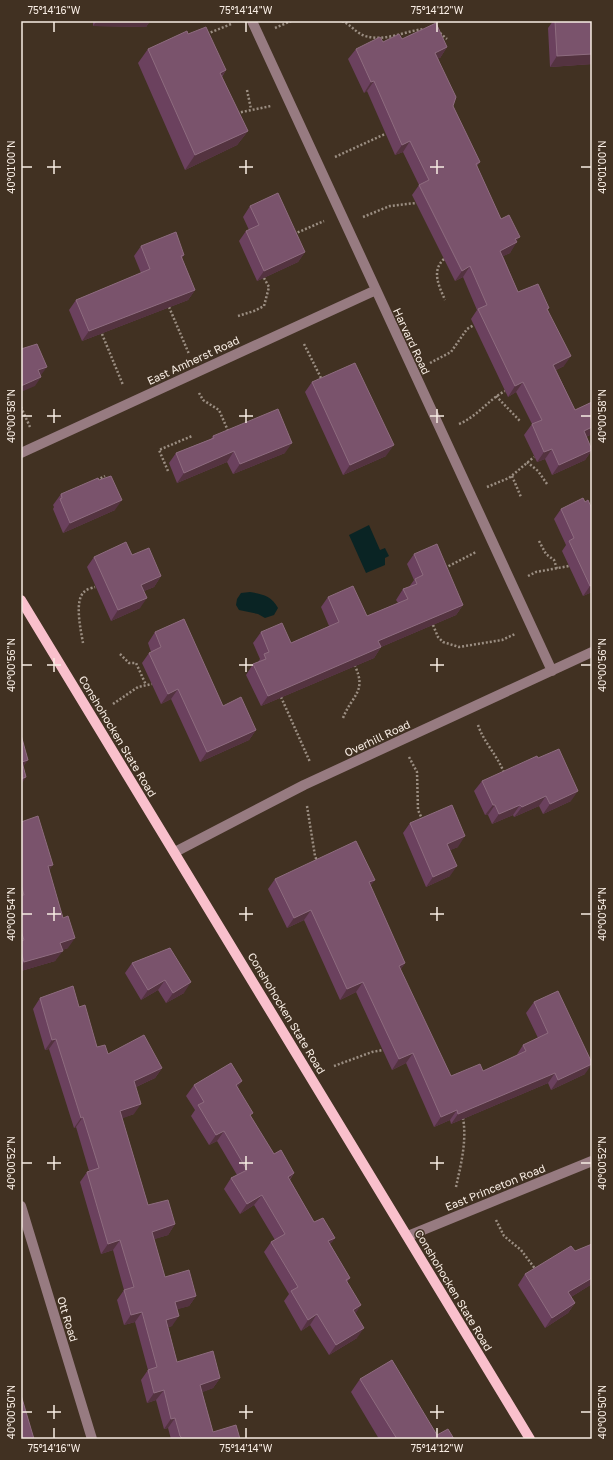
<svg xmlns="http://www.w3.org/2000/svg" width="613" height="1460" viewBox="0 0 613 1460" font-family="'Golos Text',sans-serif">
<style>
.water{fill:#0a2424}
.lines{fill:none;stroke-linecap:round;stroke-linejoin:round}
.path{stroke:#9b8e82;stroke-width:2.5;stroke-dasharray:2 2;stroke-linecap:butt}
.minor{stroke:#977b81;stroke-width:10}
.major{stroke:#f9c0cc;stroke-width:10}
.wall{fill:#6b415e}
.shaded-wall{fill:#543340}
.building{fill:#7a536c;stroke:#8e6c7f}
.ticks{fill:none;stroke:#f8ede4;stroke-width:1.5}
.labels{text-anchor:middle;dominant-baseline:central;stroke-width:3;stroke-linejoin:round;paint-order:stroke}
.street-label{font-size:11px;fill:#f8ede4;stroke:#413122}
.neatline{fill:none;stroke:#f8ede4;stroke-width:1.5}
.ticks-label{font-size:10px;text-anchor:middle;fill:#f8ede4}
</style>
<rect width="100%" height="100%" fill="#413122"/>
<path class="water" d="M369 525 380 550 385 548 389 556 385 558V565L366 573 349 535Z
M250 592C262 594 272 596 278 608L274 615 265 618 258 614 239 610 236 605 237 599 241 593Z"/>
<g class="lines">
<path class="path" d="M342 21C350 24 356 33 365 36 385 42 405 31 424 29
M275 28 291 21
M440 33 447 39
M207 34 231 24
M247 90 251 109
M237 113 271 106
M335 157 385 134
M363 217 390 206 416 203
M294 234 324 221
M444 259C431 271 439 286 445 300
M169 307 189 354
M238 316 254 311 264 306 269 287 264 278
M102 334 123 385
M304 344 322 380
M430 363 451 352 467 329 474 325
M199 393 203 400 219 410 229 433
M496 396 520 421
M21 407 30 427
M459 424C478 416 488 400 505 391
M527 462 538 471 547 484
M168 471 159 450 192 436
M512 476 521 497
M97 480 105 476
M487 487 509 478 534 457
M539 541 546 554 554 560 557 569
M445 568 476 552
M528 576 536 572 569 566
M433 625 438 637 443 642 459 647 502 640 515 634
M83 643C81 631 74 601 84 592 86 589 92 588 95 587
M120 654 129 663H136L146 685
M281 697 310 762
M113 704 138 687 152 684
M343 718C352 695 367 692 355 666
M478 725C484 743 498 756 504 773
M409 757 417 772 418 810 423 821
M307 806 315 856 317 861
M334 1066 372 1052 383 1050
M456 1187C461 1164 467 1141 463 1118
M496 1220 504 1236 521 1250 536 1270"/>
<path class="minor" d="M252 21 552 671
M21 453 376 290
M175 852 304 785 592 652
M21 1206 92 1439
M408 1236 592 1161"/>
<path class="major" d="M21 600 530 1439"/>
</g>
<path class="wall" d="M62 21H150L146 27 93 26V22Z
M553 21H592V64L550 67 548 28Z
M188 34 226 70 222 77 248 131 237 145 185 170 138 63 148 49Z
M402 39 447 47 440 58H438L453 106 480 162 477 166 501 219 516 241 510 253 503 256 518 292 548 310 564 366 556 370 575 410 592 402V434L586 437 592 450 585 460 552 475 545 459 537 462 524 435 532 424 516 392 508 397 471 319 477 310 463 277 455 281 412 195 419 185 403 152 395 155 367 91 364 93 348 59 356 49 383 42Z
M250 206 305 252 298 262 257 281 239 241 246 231 249 230 243 217Z
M141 246 184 255 182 258 195 290 188 300 82 341 69 310 76 300 141 273 134 256Z
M312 382 386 456 343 475 305 392Z
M213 436 285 453 233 474 227 462 177 483 169 463 176 453 211 439Z
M99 480 115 510 63 533 53 509 54 507 53 505 61 494Z
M585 502 592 592 583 596 562 551 566 545 554 519 561 509Z
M414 554 463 605 456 615 381 647 374 658 261 706 246 675 253 664 258 662 260 659 253 643 261 632 291 643 329 626 321 607 328 597 367 616 398 603 396 600 403 589 409 587 414 580 407 564Z
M132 555 161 576 154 587 144 591 140 608 111 621 87 567 94 557Z
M155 632 223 706 256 730 249 740 200 762 171 699 161 704 142 663 149 653 151 652 148 643Z
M538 758 571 801 543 814 539 806 514 817 513 815 492 824 488 815H485L474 791 482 781Z
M21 822 49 870 68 948 62 950 55 961 21 971Z
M410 823 458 847 450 850V876L426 887 403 833Z
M275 879 375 880 370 886 405 963 400 970 451 1076 483 1071 516 1056 523 1045 538 1038 526 1013 534 1002 585 1074 551 1090 548 1083 451 1124 450 1120 434 1127 406 1063 392 1070 356 992 340 1000 304 920 287 928 268 889Z
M170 948 184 993 166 1003 158 990 141 1000 125 973 132 963Z
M40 998 79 1007 97 1047 108 1054 162 1068 155 1078 136 1087 134 1114 122 1118 148 1205 175 1224 168 1235 154 1239 165 1277 196 1296 189 1306 177 1309 172 1326 168 1327 177 1362 220 1378 213 1388 202 1392 213 1432 240 1439H171L168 1428 164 1429 156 1400 147 1403 141 1380 148 1370 135 1322 124 1325 117 1300 124 1290 113 1250 101 1254 80 1182 87 1172 89 1171 76 1127 74 1128 49 1049 45 1050 33 1009Z
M194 1085 238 1087 250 1117 274 1154 294 1173 290 1180 314 1222 335 1238 330 1244 350 1278 347 1282 355 1314 357 1338 329 1355 310 1325 301 1331 284 1301 289 1294 264 1252 271 1242 275 1240 254 1205 240 1214 224 1189 231 1178 237 1175 217 1141 209 1145 191 1116 195 1110 186 1096Z
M592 1244V1284L571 1297 575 1303 568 1313 545 1328 518 1285 525 1274Z
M360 1379 437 1435 454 1439H379L351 1392Z"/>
<path class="shaded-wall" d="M62 21H94L93 22Z
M97 21H150L146 27 93 26Z
M447 47 440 58 428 63 435 53Z
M592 54V64L550 67 557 56Z
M226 70 216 84 220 73Z
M374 81 367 91 364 93 371 82Z
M248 131 237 145 185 170 195 155Z
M410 141 403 152 395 155 402 145Z
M520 237 515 243 517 242 510 253 493 261 500 251 515 239Z
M305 252 298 262 257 281 264 271Z
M470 266 463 277 455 281 462 271Z
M195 290 188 300 82 341 89 331Z
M571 356 564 366 546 375 553 365Z
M47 367 41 375 32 379 38 370Z
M41 377 35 386 21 392V386Z
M523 382 516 392 508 397 515 386Z
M592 427V434L576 441 584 431Z
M292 443 285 453 233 474 240 464Z
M394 445 386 456 343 475 350 465Z
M552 449 545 459 537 462 544 452Z
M592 450 585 460 552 475 559 465Z
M234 451 227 462 177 483 184 473Z
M122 500 115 510 63 533 70 523Z
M161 576 154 587 134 595 141 585Z
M592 585V592L583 596 590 586Z
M147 598 140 608 111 621 118 610Z
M463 605 456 615 381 647 374 658 261 706 268 696 378 641Z
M178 689 171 699 161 704 168 694Z
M256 730 249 740 200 762 207 752Z
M28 760 21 770 22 762Z
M26 777 21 785V779Z
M578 791 571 801 543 814 550 804Z
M546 796 539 806 514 817 522 807Z
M493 805H495L488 815H485Z
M520 805 513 815 492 824 499 814Z
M465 836 458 847 440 854 447 844Z
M53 865 46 875 48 866Z
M457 866 450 876 426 887 433 877Z
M375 880 367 890 369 882Z
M311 910 304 920 287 928 294 918Z
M75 938 68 948 53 954 60 943Z
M63 951 55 961 21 971V967L24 962Z
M405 963 398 974 399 966Z
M165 980 158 990 141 1000 148 990Z
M191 982 184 993 166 1003 173 993Z
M363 982 356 992 340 1000 347 989Z
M56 1039 49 1049 45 1050 52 1040Z
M413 1053 406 1063 392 1070 399 1059Z
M592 1064 585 1074 551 1090 558 1080Z
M162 1068 155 1078 127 1091 134 1081Z
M555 1073 548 1083 451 1124 458 1114Z
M242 1081 235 1092 236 1085Z
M141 1104 134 1114 113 1122 120 1111Z
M457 1110 450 1120 434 1127 441 1117Z
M83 1117 76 1127 74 1128 81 1118Z
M224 1131 217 1141 209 1145 216 1135Z
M294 1173 287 1183 288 1177Z
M262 1195 254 1205 240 1214 247 1204Z
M175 1224 168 1235 145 1242 152 1232Z
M335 1238 327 1248 328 1241Z
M120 1240 113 1250 101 1254 108 1244Z
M592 1278V1284L561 1303 568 1292Z
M196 1296 189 1306 168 1312 175 1302Z
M575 1303 568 1313 545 1328 552 1318Z
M361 1305 354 1316 353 1310Z
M142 1312 135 1322 124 1325 131 1315Z
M317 1314 310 1325 301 1331 308 1320Z
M179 1316 172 1326 159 1330 166 1320Z
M364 1328 357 1338 329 1355 336 1345Z
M220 1378 213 1388 193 1396 200 1385Z
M164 1390 156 1400 147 1403 154 1393Z
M175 1418 168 1428 164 1429 171 1419Z"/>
<path class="building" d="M555 21H592V54L557 56Z
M436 23 447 47 435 53 456 97 453 106 480 162 476 164 501 219 509 215 520 237 515 239 517 242 500 251 518 292 538 284 549 308 547 309 571 356 553 365 575 410 592 402V427L584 431 592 450 559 465 552 449 544 452 532 424 542 420 523 382 515 386 478 309 487 305 470 266 462 271 419 185 429 180 410 141 402 145 374 81 371 82 356 49 380 37 383 42 399 34 402 39Z
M206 27 226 70 220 73 248 131 195 155 148 49 187 31 188 34Z
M278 193 305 252 264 271 246 231 259 225 250 206Z
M176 232 184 255 181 256 195 290 89 331 76 300 150 269 141 246Z
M37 344 47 367 38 370 41 377 21 386V349Z
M355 363 394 445 350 465 312 382Z
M278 409 292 443 240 464 234 451 184 473 176 453 214 438 213 436Z
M111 476 122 500 70 523 60 499 62 498 61 494 98 478 99 480Z
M583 498 585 502 588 500 592 509V585L590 586 569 541 574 538 561 509Z
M126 542 132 555 149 548 161 576 141 585 147 598 118 610 94 557Z
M437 544 463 605 378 641 381 647 268 696 253 664 266 659 264 654 269 652 261 632 282 623 291 643 339 622 328 597 353 586 367 616 408 599 403 589 417 584 415 579 423 575 414 554Z
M184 619 223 706 241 697 256 730 207 752 178 689 168 694 149 653 161 647 155 632Z
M21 735 28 760 22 762 26 777 21 779Z
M559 749 578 791 550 804 546 796 522 807 520 805 499 814 495 805H493L482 781 537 756 538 758Z
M452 805 465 836 447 844 457 866 433 877 410 823Z
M38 816 53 865 48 866 63 918 68 916 75 938 60 943 63 951 24 962 21 952V941L24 940 21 931V917L23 916 21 910V895H24L21 885V822Z
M356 841 375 880 369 882 405 963 399 966 451 1076 480 1064 483 1071 526 1051 523 1045 548 1033 534 1002 558 991 592 1063V1064L558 1080 555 1073 458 1114 457 1110 441 1117 413 1053 399 1059 363 982 347 989 311 910 294 918 275 879Z
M170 948 191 982 173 993 165 980 148 990 132 963Z
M73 986 79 1007 85 1005 97 1047 105 1045 108 1054 144 1035 162 1068 134 1081 141 1104 120 1111 148 1205 168 1200 175 1224 152 1232 165 1277 189 1270 196 1296 175 1302 179 1316 166 1320 177 1362 213 1351 220 1378 200 1385 213 1432 236 1425 240 1439H183L180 1436 175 1418 171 1419 164 1390 154 1393 148 1370 157 1367 142 1312 131 1315 124 1290 134 1287 120 1240 108 1244 87 1172 99 1168 83 1117 81 1118 56 1039 52 1040 40 998Z
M231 1063 242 1081 236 1085 253 1113 250 1115 274 1154 281 1150 294 1173 288 1177 314 1222 323 1218 335 1238 328 1241 350 1278 346 1280 361 1305 353 1310 364 1328 336 1345 317 1314 308 1320 291 1291 298 1287 271 1242 285 1234 262 1195 247 1204 231 1178 247 1170 224 1131 216 1135 198 1105 204 1102 194 1085Z
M592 1244V1278L568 1292 575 1303 552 1318 525 1274 571 1246 575 1251Z
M392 1360 437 1435 448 1429 454 1439H397L360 1379Z
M21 1395 34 1439H21Z"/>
<path class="ticks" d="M54 22V32M246 22V32M437 22V32M54 160V174M246 160V174M437 160V174M22 167H32M47 167H61M239 167H253M430 167H444M581 167H591M54 409V423M246 409V423M437 409V423M22 416H32M47 416H61M239 416H253M430 416H444M581 416H591M54 658V672M246 658V672M437 658V672M22 665H32M47 665H61M239 665H253M430 665H444M581 665H591M54 907V921M246 907V921M437 907V921M22 914H32M47 914H61M239 914H253M430 914H444M581 914H591M54 1156V1170M246 1156V1170M437 1156V1170M22 1163H32M47 1163H61M239 1163H253M430 1163H444M581 1163H591M54 1405V1419M246 1405V1419M437 1405V1419M22 1412H32M47 1412H61M239 1412H253M430 1412H444M581 1412H591M54 1428V1438M246 1428V1438M437 1428V1438"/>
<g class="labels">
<g class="street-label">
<text transform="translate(412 341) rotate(65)">Harvard Road</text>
<text transform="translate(193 360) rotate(-25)">East Amherst Road</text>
<text transform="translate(118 736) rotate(59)">Conshohocken State Road</text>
<text transform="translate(377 738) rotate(-25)">Overhill Road</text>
<text transform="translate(287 1013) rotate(59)">Conshohocken State Road</text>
<text transform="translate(495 1187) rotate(-22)">East Princeton Road</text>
<text transform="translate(454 1290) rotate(59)">Conshohocken State Road</text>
<text transform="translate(68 1319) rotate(73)">Ott Road</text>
</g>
</g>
<rect width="613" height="1460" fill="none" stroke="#413122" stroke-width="44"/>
<rect x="22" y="22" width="569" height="1416" class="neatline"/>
<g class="ticks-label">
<text x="54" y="14">75°14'16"W</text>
<text x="246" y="14">75°14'14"W</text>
<text x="437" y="14">75°14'12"W</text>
<text transform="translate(11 167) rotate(-90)" y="4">40°01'00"N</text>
<text transform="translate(602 167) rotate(-90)" y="4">40°01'00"N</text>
<text transform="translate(11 416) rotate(-90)" y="4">40°00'58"N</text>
<text transform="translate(602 416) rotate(-90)" y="4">40°00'58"N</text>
<text transform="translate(11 665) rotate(-90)" y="4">40°00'56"N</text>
<text transform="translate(602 665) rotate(-90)" y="4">40°00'56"N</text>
<text transform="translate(11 914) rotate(-90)" y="4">40°00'54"N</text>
<text transform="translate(602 914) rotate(-90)" y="4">40°00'54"N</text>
<text transform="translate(11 1163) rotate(-90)" y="4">40°00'52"N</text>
<text transform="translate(602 1163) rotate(-90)" y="4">40°00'52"N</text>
<text transform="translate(11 1412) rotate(-90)" y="4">40°00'50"N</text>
<text transform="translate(602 1412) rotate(-90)" y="4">40°00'50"N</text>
<text x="54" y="1452">75°14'16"W</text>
<text x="246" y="1452">75°14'14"W</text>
<text x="437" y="1452">75°14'12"W</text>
</g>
</svg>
